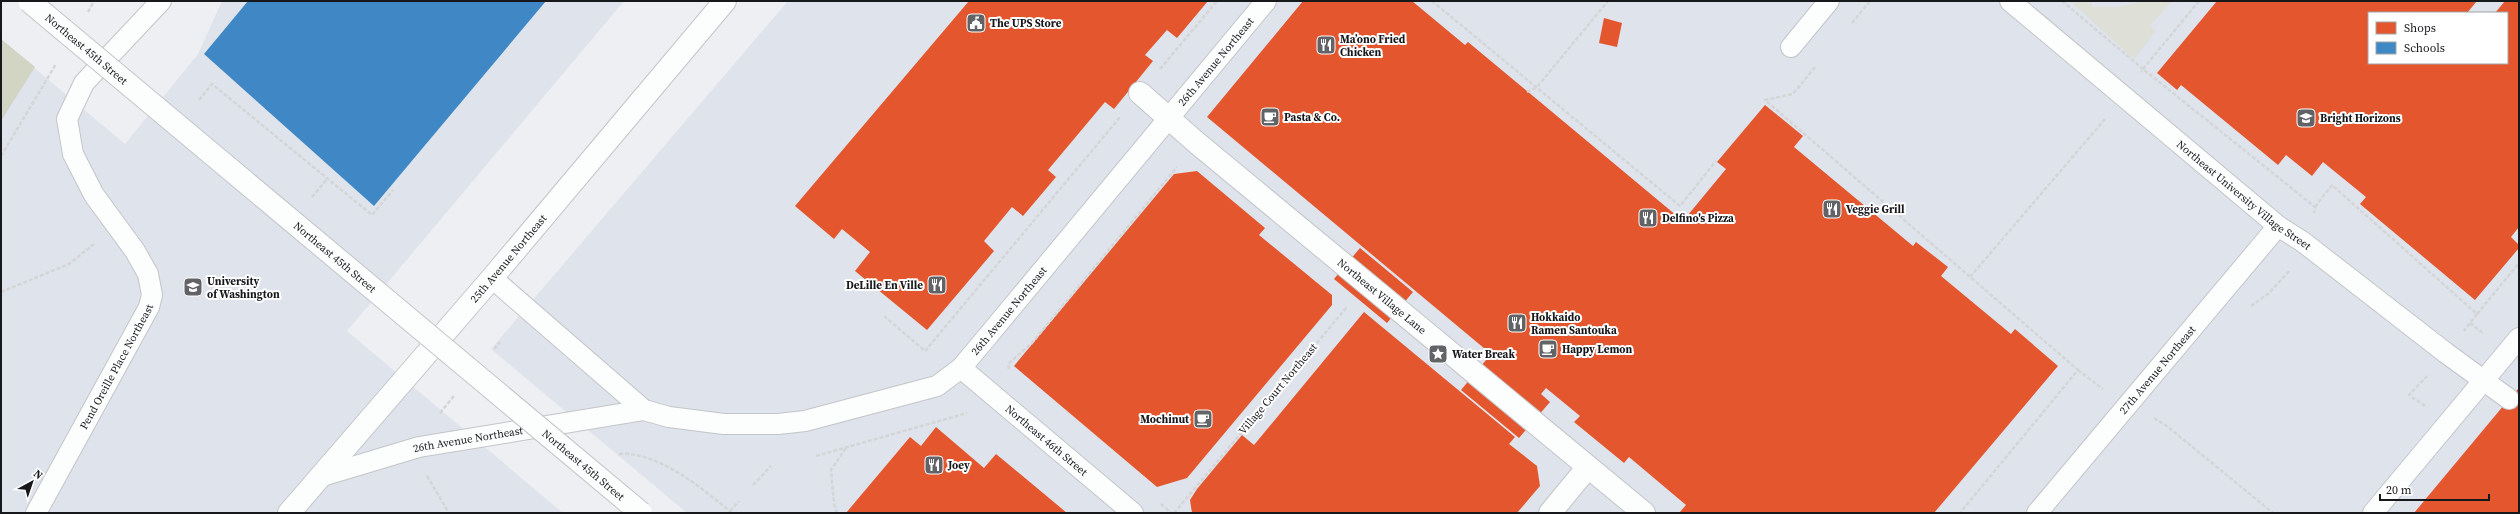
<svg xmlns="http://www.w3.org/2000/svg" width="2520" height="514" viewBox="0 0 2520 514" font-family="'Source Serif 4',serif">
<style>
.built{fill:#dfe3ec;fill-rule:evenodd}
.green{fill:#dedfd6}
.forest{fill:#d2d4c4}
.shops{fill:#e4572e}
.schools{fill:#3f88c5}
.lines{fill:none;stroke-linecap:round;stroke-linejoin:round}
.lane-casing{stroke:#c3c5c8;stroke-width:22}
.street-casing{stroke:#c3c5c8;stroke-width:24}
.primary-casing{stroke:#c3c5c8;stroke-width:24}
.path{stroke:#d4d5d6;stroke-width:2.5;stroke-dasharray:4 2;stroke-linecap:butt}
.lane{stroke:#fcfdfd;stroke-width:20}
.street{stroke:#fcfdfd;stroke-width:22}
.primary{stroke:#fcfdfd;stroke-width:22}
.secondary-bridge-casing{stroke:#c3c5c8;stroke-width:24;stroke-linecap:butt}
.secondary-bridge{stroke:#fcfdfd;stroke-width:22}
.labels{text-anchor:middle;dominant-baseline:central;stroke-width:4;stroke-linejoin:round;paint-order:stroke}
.poi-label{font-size:11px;font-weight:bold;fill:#17181b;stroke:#fff;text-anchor:start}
.street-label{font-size:11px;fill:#17181b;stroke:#fff}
</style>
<rect width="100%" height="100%" fill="#edeff2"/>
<path class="built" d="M222 1H624L347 331 563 513H1V40L125 144 198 54Z
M788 1H2519V513H687L491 349ZM2369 13H2507V63H2369Z"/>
<path class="green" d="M2070 1H2092V7H2117L2145 1H2172L2150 26 2156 31 2134 59Z"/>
<path class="forest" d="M1 39 35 67 1 121Z"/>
<path class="shops" d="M969 1H1208L1177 38 1167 30 1145 55 1153 61 1114 109 1105 102 1048 170 1056 177 1023 216 1012 207 984 241 994 251 927 330 855 271 870 252 842 229 834 239 795 206Z
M1303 1H1412L1465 45 1468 42 1683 221 1726 169 1717 162 1765 105 1803 136 1794 147 1913 246 1916 242 1948 267 1941 276 2011 334 2015 329 2058 366 1934 513H1679L1686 505 1629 457 1624 463 1574 422 1580 416 1546 388 1541 394 1550 402 1519 438 1461 390 1491 354 1207 117Z
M2217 1H2477L2467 13H2369V63H2507V13H2495L2505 1H2519V227L2511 237 2519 245V248L2475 300 2360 204 2366 197 2323 162 2312 176 2286 155 2278 165 2181 85 2177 90 2157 73Z
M1604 18 1622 23 1617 47 1599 43Z
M1197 171 1265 228 1259 235 1332 295V305L1187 478 1157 487 1014 366 1174 174Z
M1360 248 1413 292 1387 323 1334 279Z
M1364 312 1515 437 1509 444 1537 466 1540 486 1517 513H1192L1190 500 1197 489 1242 435 1254 445Z
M2519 388V513H2414L2509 399Z
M936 427 984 468 996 454 1067 513H846L910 437 921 446Z"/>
<path class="schools" d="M248 1H546L374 206 204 54Z"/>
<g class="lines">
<defs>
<g id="lane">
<path id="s1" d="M2010 1 2278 226 2303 242 2446 353 2509 399"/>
<path d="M1791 47 1829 1"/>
<path id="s2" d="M492 278 644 410 669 417 724 424H778L805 421 937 386 961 368 987 337 1266 1"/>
<path id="s3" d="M961 368 1133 513"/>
<path id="s4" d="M319 477 419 447 644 410"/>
<path id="s5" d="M36 513 149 307 152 295 148 274 135 251 94 195 73 154 67 119 84 83 161 1"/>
<path id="s6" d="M2037 513 2278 226"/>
<path d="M2373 513 2519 338"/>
</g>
<g id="street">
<path id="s7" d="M1140 93 1197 143 1644 513"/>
<path d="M1550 513 1588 467"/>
</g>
<g id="primary">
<path id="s8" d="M289 513 492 278 725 1"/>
</g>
</defs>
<use href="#lane" class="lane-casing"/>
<use href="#street" class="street-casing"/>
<use href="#primary" class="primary-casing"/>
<path class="path" d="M1432 1 1680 206 1716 161
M2062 1 2143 69 2141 72
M2199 1 2143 69 2315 207 2314 213
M88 12 94 1
M1852 23 1870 1
M1815 67 1793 94 1765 100 2078 370 1960 513
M1160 69 1217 1
M1527 92 1537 87 1608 1
M199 100 212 84 372 215 393 190
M1 156 56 64
M312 197 328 178
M2315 207 2332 185 2477 314 2464 331
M1970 277 2105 119
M1 292 69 264 94 244
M2251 306 2269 293 2290 270
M2477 314 2519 263
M884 316 925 351 1121 116
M2470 323 2484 334
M494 349 500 342
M1009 369 1008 364 1032 343 1177 167
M2078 370 2103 389
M2425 406 2409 395 2427 376
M440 413 454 396
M2154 418 2168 427 2273 513
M619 454C658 451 703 489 732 513
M816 456 967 413
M427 476 449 513
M753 485 771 466
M1161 504 1171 513
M730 511 739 501
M837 513 834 504 831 470 846 448
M1174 513 1347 307"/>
<use href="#lane" class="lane"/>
<use href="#street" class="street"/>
<use href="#primary" class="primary"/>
<defs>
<g id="secondary-bridge">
<path id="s9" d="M29 1 641 513"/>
</g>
</defs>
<use href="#secondary-bridge" class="secondary-bridge-casing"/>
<use href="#secondary-bridge" class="secondary-bridge"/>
</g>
<defs>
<symbol id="civic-square" viewBox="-11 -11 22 22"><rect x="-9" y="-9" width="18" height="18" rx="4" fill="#626366" stroke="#fff"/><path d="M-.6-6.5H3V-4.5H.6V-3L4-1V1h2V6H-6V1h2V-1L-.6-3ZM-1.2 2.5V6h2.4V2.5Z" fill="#fff"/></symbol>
<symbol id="restaurant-square" viewBox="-11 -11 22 22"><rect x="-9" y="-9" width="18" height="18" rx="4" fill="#626366" stroke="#fff"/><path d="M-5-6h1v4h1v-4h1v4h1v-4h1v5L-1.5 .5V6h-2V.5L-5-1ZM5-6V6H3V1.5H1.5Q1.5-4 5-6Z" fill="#fff"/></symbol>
<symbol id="cafe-square" viewBox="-11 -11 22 22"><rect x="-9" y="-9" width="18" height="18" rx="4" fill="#626366" stroke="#fff"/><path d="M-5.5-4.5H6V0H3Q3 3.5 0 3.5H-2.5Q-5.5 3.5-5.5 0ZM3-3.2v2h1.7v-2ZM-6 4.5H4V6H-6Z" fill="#fff"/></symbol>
<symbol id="school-square" viewBox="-11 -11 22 22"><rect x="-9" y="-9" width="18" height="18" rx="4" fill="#626366" stroke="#fff"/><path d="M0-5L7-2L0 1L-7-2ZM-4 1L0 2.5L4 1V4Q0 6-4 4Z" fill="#fff"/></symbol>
<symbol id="university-square" viewBox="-11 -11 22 22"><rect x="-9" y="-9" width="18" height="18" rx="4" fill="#626366" stroke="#fff"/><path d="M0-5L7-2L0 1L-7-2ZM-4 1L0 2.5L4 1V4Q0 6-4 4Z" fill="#fff"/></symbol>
<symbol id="sight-square" viewBox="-11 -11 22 22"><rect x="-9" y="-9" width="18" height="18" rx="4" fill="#626366" stroke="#fff"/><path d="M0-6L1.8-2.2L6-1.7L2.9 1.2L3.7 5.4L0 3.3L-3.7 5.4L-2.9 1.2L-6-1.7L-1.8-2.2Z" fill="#fff"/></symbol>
</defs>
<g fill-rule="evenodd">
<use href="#civic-square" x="965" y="12" width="22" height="22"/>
<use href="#restaurant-square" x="1315" y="34" width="22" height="22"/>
<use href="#cafe-square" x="1259" y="106" width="22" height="22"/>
<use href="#school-square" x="2295" y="107" width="22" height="22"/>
<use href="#restaurant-square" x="1821" y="198" width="22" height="22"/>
<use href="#restaurant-square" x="1637" y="207" width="22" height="22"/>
<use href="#restaurant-square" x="926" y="274" width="22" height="22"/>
<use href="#university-square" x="182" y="276" width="22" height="22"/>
<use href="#restaurant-square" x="1506" y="312" width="22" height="22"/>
<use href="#cafe-square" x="1537" y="338" width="22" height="22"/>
<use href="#sight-square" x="1427" y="343" width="22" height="22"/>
<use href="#cafe-square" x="1192" y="408" width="22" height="22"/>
<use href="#restaurant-square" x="923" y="454" width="22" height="22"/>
</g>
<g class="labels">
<g class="poi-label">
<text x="990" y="23">The UPS Store</text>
<text x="1340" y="39">Ma’ono Fried<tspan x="1340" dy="13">Chicken</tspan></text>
<text x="1284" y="117">Pasta &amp; Co.</text>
<text x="2320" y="118">Bright Horizons</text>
<text x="1846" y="209">Veggie Grill</text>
<text x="1662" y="218">Delfino's Pizza</text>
<text x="207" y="281">University<tspan x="207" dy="13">of Washington</tspan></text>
<text x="923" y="285" text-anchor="end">DeLille En Ville</text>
<text x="1531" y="317">Hokkaido<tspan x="1531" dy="13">Ramen Santouka</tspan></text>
<text x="1562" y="349">Happy Lemon</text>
<text x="1452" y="354">Water Break</text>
<text x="1189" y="419" text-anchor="end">Mochinut</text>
<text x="948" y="465">Joey</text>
</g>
<g class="street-label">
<text stroke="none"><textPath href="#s9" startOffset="75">Northeast 45th Street</textPath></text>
<text stroke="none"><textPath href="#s2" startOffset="929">26th Avenue Northeast</textPath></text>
<text stroke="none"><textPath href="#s1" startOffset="304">Northeast University Village Street</textPath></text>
<text stroke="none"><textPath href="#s9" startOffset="399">Northeast 45th Street</textPath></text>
<text stroke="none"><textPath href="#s8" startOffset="336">25th Avenue Northeast</textPath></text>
<text stroke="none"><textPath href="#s7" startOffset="316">Northeast Village Lane</textPath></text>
<text stroke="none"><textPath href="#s2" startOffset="605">26th Avenue Northeast</textPath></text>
<text stroke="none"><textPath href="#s5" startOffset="167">Pend Oreille Place Northeast</textPath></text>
<text stroke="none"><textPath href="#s6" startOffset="187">27th Avenue Northeast</textPath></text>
<text transform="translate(1278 389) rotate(-50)">Village Court Northeast</text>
<text stroke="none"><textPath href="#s4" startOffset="154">26th Avenue Northeast</textPath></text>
<text stroke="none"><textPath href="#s3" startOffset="112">Northeast 46th Street</textPath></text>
<text stroke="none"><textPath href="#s9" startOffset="723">Northeast 45th Street</textPath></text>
</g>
</g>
<rect width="2520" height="514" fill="none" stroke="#17181b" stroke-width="4"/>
<rect x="2368" y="12" width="140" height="52" fill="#ffffff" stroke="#a2a3a4"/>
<rect x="2376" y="22" width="20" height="12" fill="#e4572e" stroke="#a2a3a4"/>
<text x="2404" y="32" font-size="12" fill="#17181b">Shops</text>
<rect x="2376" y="42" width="20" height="12" fill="#3f88c5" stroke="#a2a3a4"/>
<text x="2404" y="52" font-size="12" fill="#17181b">Schools</text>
<g transform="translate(32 482) rotate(40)" stroke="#ffffff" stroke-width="3" paint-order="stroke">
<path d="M0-3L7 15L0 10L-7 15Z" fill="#17181b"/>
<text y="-6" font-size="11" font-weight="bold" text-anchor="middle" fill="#17181b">N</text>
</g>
<path d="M2380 494v6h109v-6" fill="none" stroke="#17181b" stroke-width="2"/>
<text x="2386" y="494" font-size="12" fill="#17181b" stroke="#ffffff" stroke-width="3" paint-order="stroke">20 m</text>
</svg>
